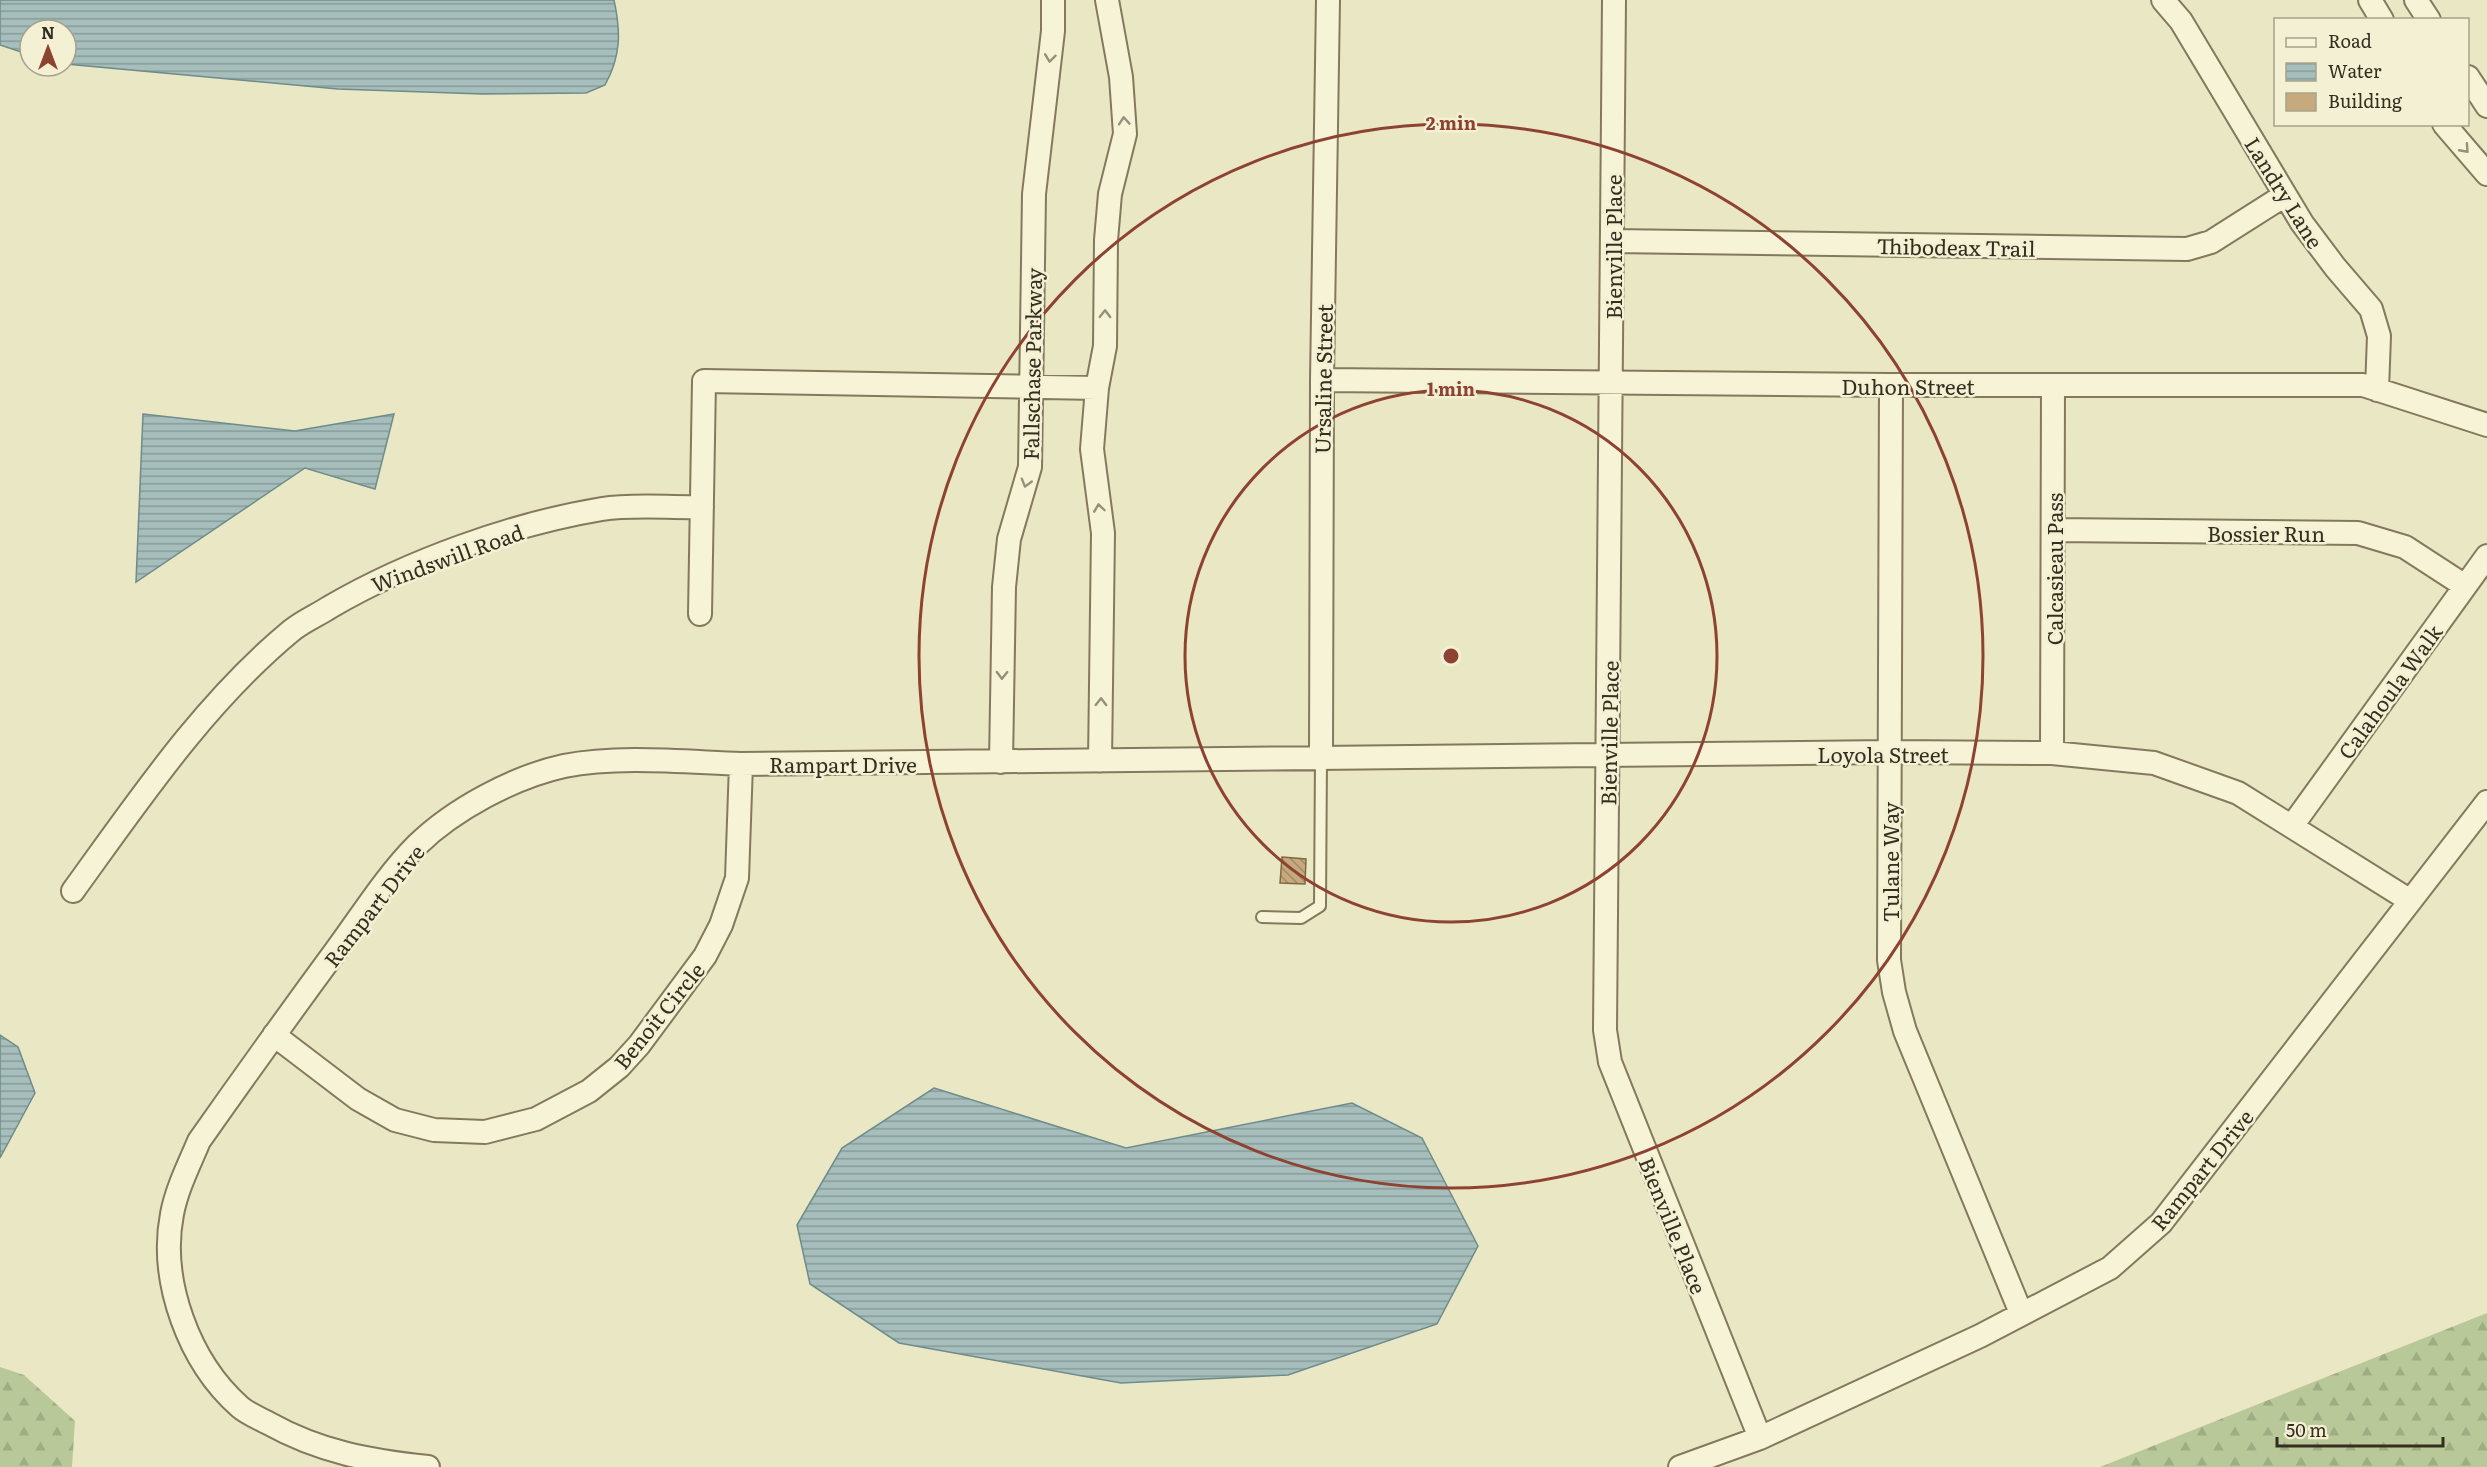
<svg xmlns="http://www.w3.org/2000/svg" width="2487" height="1467" viewBox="0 0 2487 1467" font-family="Literata,serif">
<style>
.forest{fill:url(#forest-firs)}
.water{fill:url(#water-rules);stroke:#6e8c8a;stroke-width:1.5}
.building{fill:url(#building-back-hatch);stroke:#816844;stroke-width:1.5}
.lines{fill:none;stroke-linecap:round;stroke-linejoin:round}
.lane-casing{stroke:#84795c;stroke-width:14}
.street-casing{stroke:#84795c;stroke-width:26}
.lane{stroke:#f6f3d7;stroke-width:10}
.street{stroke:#f6f3d7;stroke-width:22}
.oneway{stroke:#96907b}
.ring{fill:none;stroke:#8e4231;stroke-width:3}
.labels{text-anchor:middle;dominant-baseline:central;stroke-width:5;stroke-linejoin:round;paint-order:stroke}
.street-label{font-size:21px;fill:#352e1f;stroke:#f3f0d4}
.centre{fill:#8e4231;stroke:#f3f0d4;stroke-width:3}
.ring-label{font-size:18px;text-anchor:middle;font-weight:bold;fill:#8e4231;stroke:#f3f0d4;stroke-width:5;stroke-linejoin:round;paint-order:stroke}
</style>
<defs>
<pattern id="forest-firs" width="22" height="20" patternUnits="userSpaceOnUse" patternTransform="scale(1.5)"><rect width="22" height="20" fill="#b9c899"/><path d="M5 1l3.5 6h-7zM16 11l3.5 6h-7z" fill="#a0ac83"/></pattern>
<pattern id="water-rules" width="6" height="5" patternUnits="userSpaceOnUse" patternTransform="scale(1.5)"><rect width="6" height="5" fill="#a6bebc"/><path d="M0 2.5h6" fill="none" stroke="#889b98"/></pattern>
<pattern id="building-back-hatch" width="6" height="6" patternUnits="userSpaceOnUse" patternTransform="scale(1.5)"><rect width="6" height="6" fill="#c6aa7d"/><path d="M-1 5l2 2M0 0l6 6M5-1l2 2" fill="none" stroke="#a28b66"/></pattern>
</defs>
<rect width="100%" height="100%" fill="#eae7c5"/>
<path class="forest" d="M2487 1313V1467H2100Z
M0 1367 24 1375 75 1421 72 1467H0Z"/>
<path class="water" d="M0 0H614C621 32 621 56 605 85L586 93 482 94 338 89 66 64V30H30V55L0 45Z
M143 414 295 431 394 414 375 489 305 468 136 582Z
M0 1035 18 1047 35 1093 0 1158Z
M934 1088 1126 1148 1352 1103 1422 1138 1478 1246 1437 1324 1288 1375 1121 1383 899 1343 810 1284 797 1225 842 1148Z"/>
<path class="building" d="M1282 857 1306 859 1305 884 1280 883Z"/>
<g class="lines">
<defs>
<path id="lane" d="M1262 917 1301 918 1320 906 1321 759"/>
<path id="street" d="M1614 0 1605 1030 1610 1062 1760 1438
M2163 0 2181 21 2302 223 2335 267 2371 309 2379 336 2377 390
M2370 0 2382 20
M2416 0 2429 20
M2468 77 2487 106
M2444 124 2487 174
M1613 241 2187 249 2211 242 2285 195
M1322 380 1891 385H2363L2487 425
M1891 385 1889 960 1894 992 1905 1031 2021 1313
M2053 530 2358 533 2405 547 2465 586
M700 614 704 381 1097 388
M2052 753 2053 385
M1321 759 1322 380 1328 0
M1100 761 1103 533 1092 449 1097 388 1105 346 1106 240 1110 194 1125 134 1121 77 1107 0
M1001 762 1004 587 1009 539 1030 467 1034 194 1053 31V0
M2292 826 2487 556
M73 891C139 800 204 703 291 631 303 621 318 615 330 607 409 561 512 524 602 509 633 504 670 508 702 507
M274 1035 358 1099 395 1120 434 1130 485 1132 536 1119 589 1091 619 1067 639 1045 705 956 721 925 737 878 741 764
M428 1467C370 1461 320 1452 268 1423 259 1418 248 1414 240 1407 189 1362 159 1281 172 1214 177 1188 189 1165 199 1141 244 1077 290 1013 337 949 362 915 387 875 417 845 454 809 514 777 564 766 619 755 686 762 741 764L1890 752 2052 753 2154 763 2238 793 2409 900
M1680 1467 1760 1438 1980 1336 2110 1268 2161 1223 2487 802"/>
</defs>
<use href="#lane" class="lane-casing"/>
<use href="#street" class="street-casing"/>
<use href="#lane" class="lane"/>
<use href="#street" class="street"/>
</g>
<defs><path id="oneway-chevron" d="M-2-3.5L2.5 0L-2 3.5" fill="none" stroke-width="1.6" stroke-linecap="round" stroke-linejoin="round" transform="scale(1.5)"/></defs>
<g class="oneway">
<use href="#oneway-chevron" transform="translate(1050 58) rotate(97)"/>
<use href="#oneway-chevron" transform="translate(1124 121) rotate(-94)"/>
<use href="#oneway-chevron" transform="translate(2465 149) rotate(48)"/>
<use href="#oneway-chevron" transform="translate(1105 314) rotate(-89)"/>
<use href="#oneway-chevron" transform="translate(1026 483) rotate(106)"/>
<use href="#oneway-chevron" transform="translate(1099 508) rotate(-98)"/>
<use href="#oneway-chevron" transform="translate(1002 675) rotate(91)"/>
<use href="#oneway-chevron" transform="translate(1101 702) rotate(-89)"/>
</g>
<g class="ring">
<circle cx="1451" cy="656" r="266"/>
<circle cx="1451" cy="656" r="532"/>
</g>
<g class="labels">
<g class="street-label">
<text transform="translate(2285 192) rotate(58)">Landry Lane</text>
<text transform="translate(1956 246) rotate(1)">Thibodeax Trail</text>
<text transform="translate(1612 247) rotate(-90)">Bienville Place</text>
<text transform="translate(1031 364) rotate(-89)">Fallschase Parkway</text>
<text transform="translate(1322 379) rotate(-89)">Ursaline Street</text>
<text x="1908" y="385">Duhon Street</text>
<text x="2266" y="532">Bossier Run</text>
<text transform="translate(447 557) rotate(-20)">Windswill Road</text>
<text transform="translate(2053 569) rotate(-90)">Calcasieau Pass</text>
<text transform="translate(2389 691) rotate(-54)">Calahoula Walk</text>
<text transform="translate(1608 733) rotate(-89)">Bienville Place</text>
<text x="1883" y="753">Loyola Street</text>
<text x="843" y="763">Rampart Drive</text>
<text transform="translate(1889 862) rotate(-90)">Tulane Way</text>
<text transform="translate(373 905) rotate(-52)">Rampart Drive</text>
<text transform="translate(658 1015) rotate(-51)">Benoit Circle</text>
<text transform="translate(2201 1169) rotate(-51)">Rampart Drive</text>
<text transform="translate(1674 1225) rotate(68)">Bienville Place</text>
</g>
</g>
<circle cx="1451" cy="656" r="9" class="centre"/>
<g class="ring-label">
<text x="1451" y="130">2 min</text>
<text x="1451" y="396">1 min</text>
</g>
<rect x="2274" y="18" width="195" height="108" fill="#f3f0d4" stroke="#a7a28c" stroke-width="1.5"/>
<rect x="2286" y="38" width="30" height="9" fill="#f6f3d7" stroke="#a7a28c" stroke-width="1.5"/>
<text x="2328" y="48" font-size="18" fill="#352e1f">Road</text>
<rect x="2286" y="63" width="30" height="18" fill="url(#water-rules)" stroke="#a7a28c" stroke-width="1.5"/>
<text x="2328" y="78" font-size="18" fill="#352e1f">Water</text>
<rect x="2286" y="93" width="30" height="18" fill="#c6aa7d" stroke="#a7a28c" stroke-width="1.5"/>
<text x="2328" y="108" font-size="18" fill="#352e1f">Building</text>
<g transform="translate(48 48)"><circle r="28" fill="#f3f0d4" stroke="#a7a28c" stroke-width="1.5"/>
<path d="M0-4.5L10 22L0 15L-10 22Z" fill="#8e4231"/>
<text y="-9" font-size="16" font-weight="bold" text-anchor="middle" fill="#352e1f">N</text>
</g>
<path d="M2277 1437v9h166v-9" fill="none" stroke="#352e1f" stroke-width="3"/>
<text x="2286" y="1437" font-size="18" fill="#352e1f" stroke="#f3f0d4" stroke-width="4.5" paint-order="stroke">50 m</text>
</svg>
